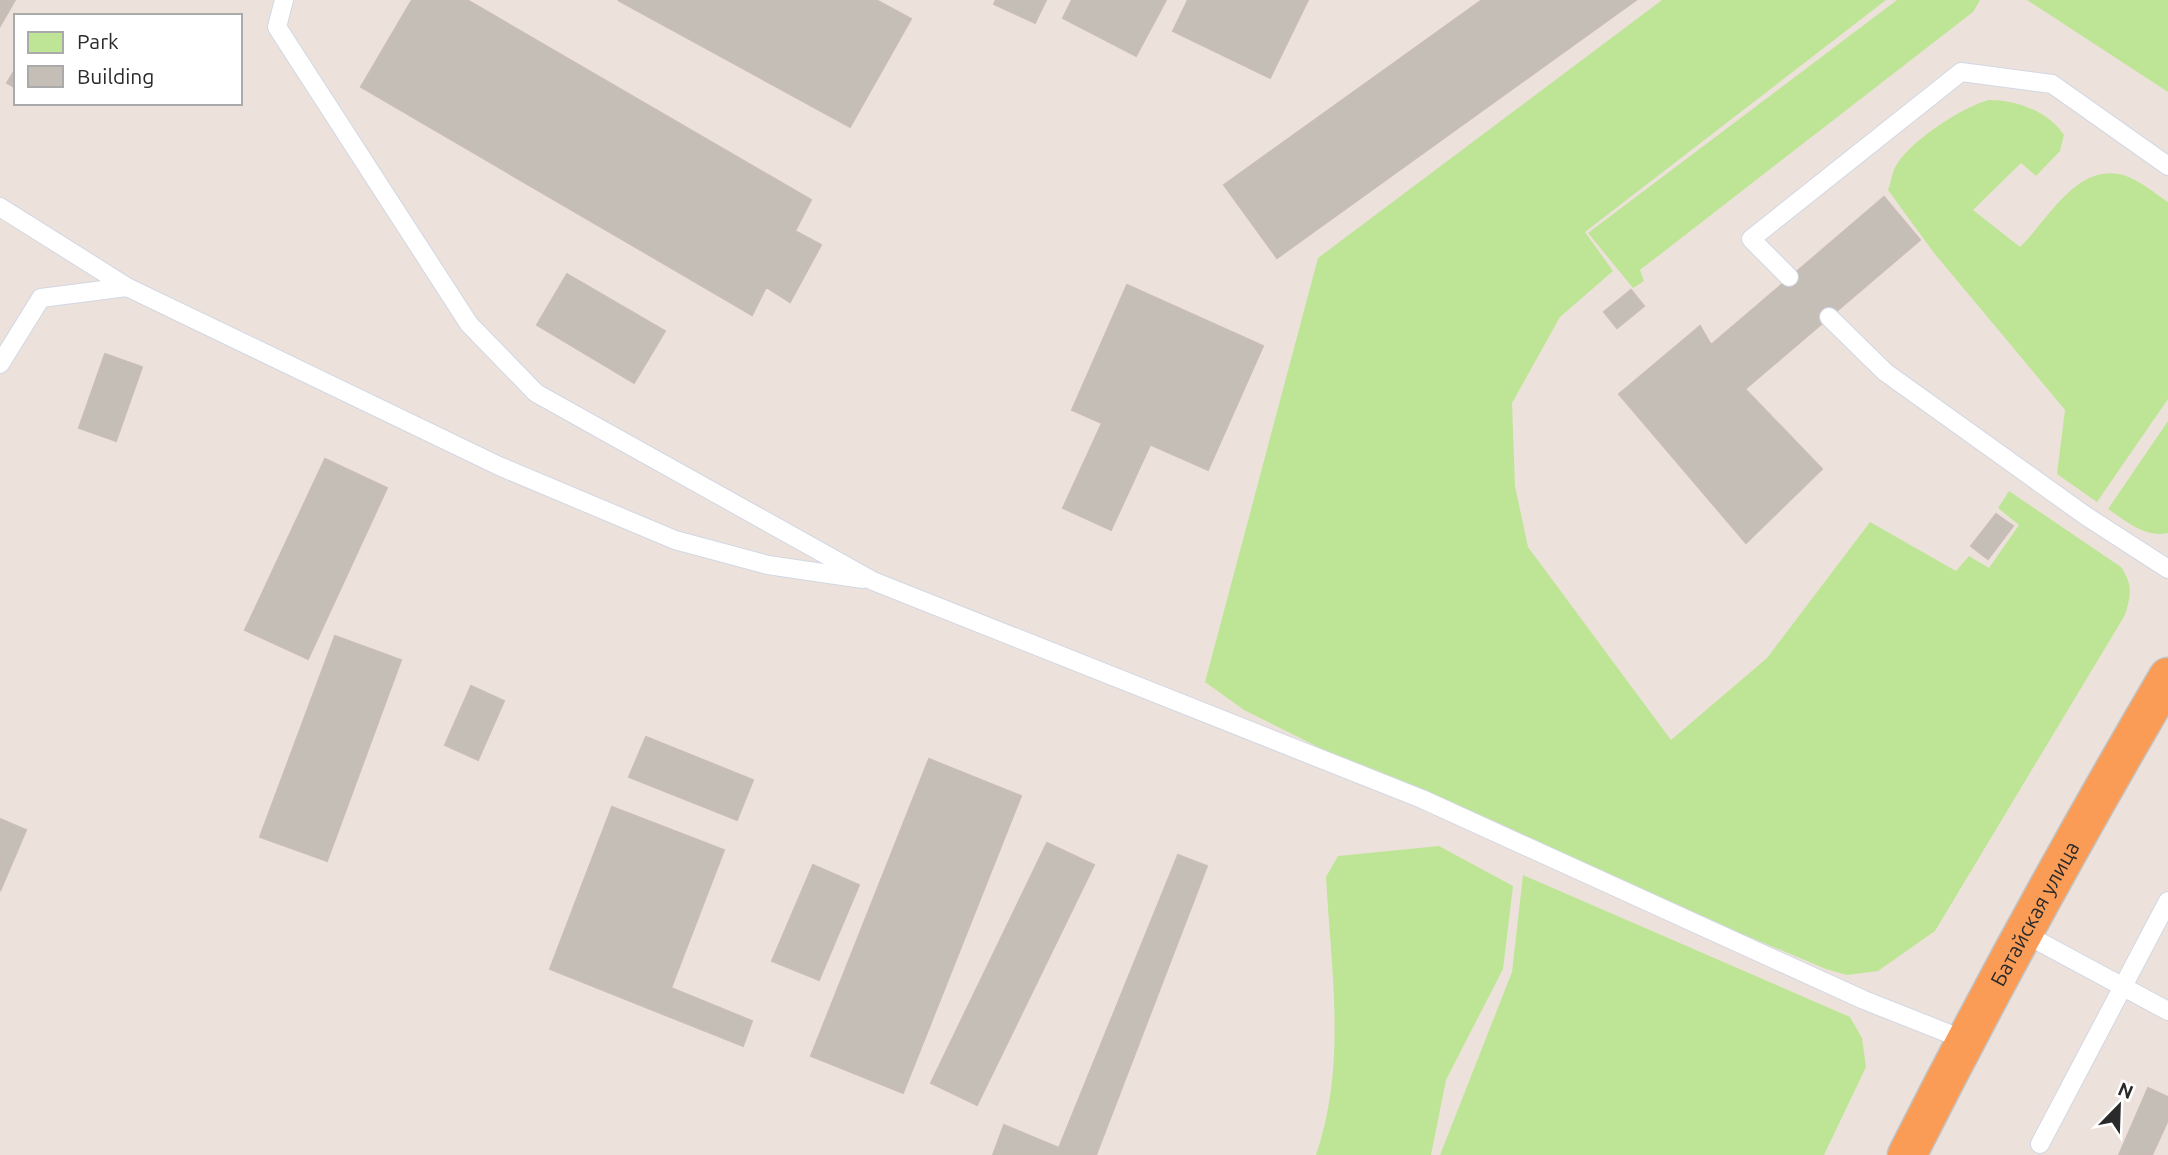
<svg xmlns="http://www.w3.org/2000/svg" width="2168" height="1155" viewBox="0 0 2168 1155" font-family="Ubuntu,sans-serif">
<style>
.green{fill:#bee596}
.building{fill:#c4beb7;stroke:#c8beb5;stroke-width:2}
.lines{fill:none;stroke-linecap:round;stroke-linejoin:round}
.service-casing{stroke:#d1d7e3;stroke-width:20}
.trunk-casing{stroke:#c3c3c3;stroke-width:41}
.service{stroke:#fff;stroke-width:18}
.trunk{stroke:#fa9c56;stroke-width:38}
.labels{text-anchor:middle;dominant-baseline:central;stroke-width:5;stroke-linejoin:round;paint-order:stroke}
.street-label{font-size:21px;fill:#2a2a2a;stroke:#fff}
</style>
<rect width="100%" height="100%" fill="#ede2db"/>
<path class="green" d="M1662 0H1886L1585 232 1613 271 1560 317 1512 403 1515 486 1528 547 1671 740 1767 658 1870 522 1956 571 1969 556 1989 568 2019 525 1998 508 2009 491 2121 567C2133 584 2131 596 2125 615L1935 931 1878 971 1847 975 1826 969 1422 799 1244 710 1205 682 1318 258Z
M1897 0H1980L1973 12 1640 270 1644 281 1633 288 1588 233Z
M2027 0H2168V92Z
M1989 100C2016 100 2048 111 2064 135L2060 151 2036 176 2021 163 1973 210 2020 247C2050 218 2080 156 2131 178 2144 184 2156 194 2168 202V399L2097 502 2057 474 2065 410 1934 253 1888 190C1891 183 1892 171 1897 164 1912 140 1962 107 1989 100Z
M2168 421V533C2145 538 2126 521 2108 509Z
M1439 846 1513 886 1503 969 1446 1080 1431 1155H1316C1347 1065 1331 970 1326 877L1338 856Z
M1523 875 1850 1017 1862 1038 1866 1067 1824 1155H1440L1512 972Z"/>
<path class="building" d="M0 0H15L0 26Z
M412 0H467L811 200 795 231 821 245 790 302 766 287 752 315 361 87Z
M618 0H876L911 19 850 127Z
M996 0H1046L1035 23 994 4Z
M1072 0H1166L1136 56 1063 18Z
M1188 0H1308L1270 78 1173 31Z
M1482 0H1636L1277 258 1224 185Z
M16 68V88L7 83Z
M1884 197 1920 240 1745 389 1822 469 1746 543 1619 394 1700 326 1711 345Z
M567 274 665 331 634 383 537 325Z
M1127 285 1263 346 1208 470 1072 410Z
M1631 290 1644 306 1617 328 1604 312Z
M105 354 142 367 116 441 79 428Z
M1102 423 1150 445 1111 530 1063 508Z
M325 459 387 488 308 659 245 630Z
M1996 514 2013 526 1988 559 1971 546Z
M335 636 401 660 327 861 260 837Z
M471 686 504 701 478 760 445 745Z
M646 737 753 780 737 820 629 777Z
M929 759 1021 796 903 1093 811 1056Z
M612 807 724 850 671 988 752 1021 743 1046 550 969Z
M0 819 26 830 0 891Z
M1047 843 1094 865 977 1105 931 1083Z
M1178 855 1207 866 1096 1155H993L1004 1125 1059 1148Z
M813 865 859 885 819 980 772 961Z
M2148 1088 2168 1097V1120L2152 1155H2119Z"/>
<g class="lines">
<defs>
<path id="service" d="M284 0 277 27 469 324 536 393 873 581 1422 799 1864 1000 1965 1040
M0 207 127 287 499 466 675 540 768 565 863 579
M1789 277 1751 239 1961 72 2052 84 2168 166
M1829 317 1885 372 2086 516 2168 569
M0 364 41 298 127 287
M2023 933 2168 1011
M2040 1144 2168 901"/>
<g id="trunk">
<path id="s1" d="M1907 1155C1989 992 2076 834 2168 677"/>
</g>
</defs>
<use href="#service" class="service-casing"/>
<use href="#trunk" class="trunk-casing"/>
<use href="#service" class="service"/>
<use href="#trunk" class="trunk"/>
</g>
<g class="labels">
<g class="street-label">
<text stroke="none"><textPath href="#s1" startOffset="273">Батайская улица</textPath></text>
</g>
</g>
<rect x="14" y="14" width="228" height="91" fill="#ffffff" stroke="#aaaaaa" stroke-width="2"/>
<rect x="28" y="32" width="35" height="21" fill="#bee596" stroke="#aaaaaa" stroke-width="2"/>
<text x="77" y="49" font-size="21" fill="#2a2a2a">Park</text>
<rect x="28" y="66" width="35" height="21" fill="#c4beb7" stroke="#aaaaaa" stroke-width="2"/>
<text x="77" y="84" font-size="21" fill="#2a2a2a">Building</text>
<g transform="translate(2119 1106) rotate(23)" stroke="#ffffff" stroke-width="5" paint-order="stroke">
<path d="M0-5L12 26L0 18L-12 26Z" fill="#2a2a2a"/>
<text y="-10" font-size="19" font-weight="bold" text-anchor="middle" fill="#2a2a2a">N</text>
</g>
</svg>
